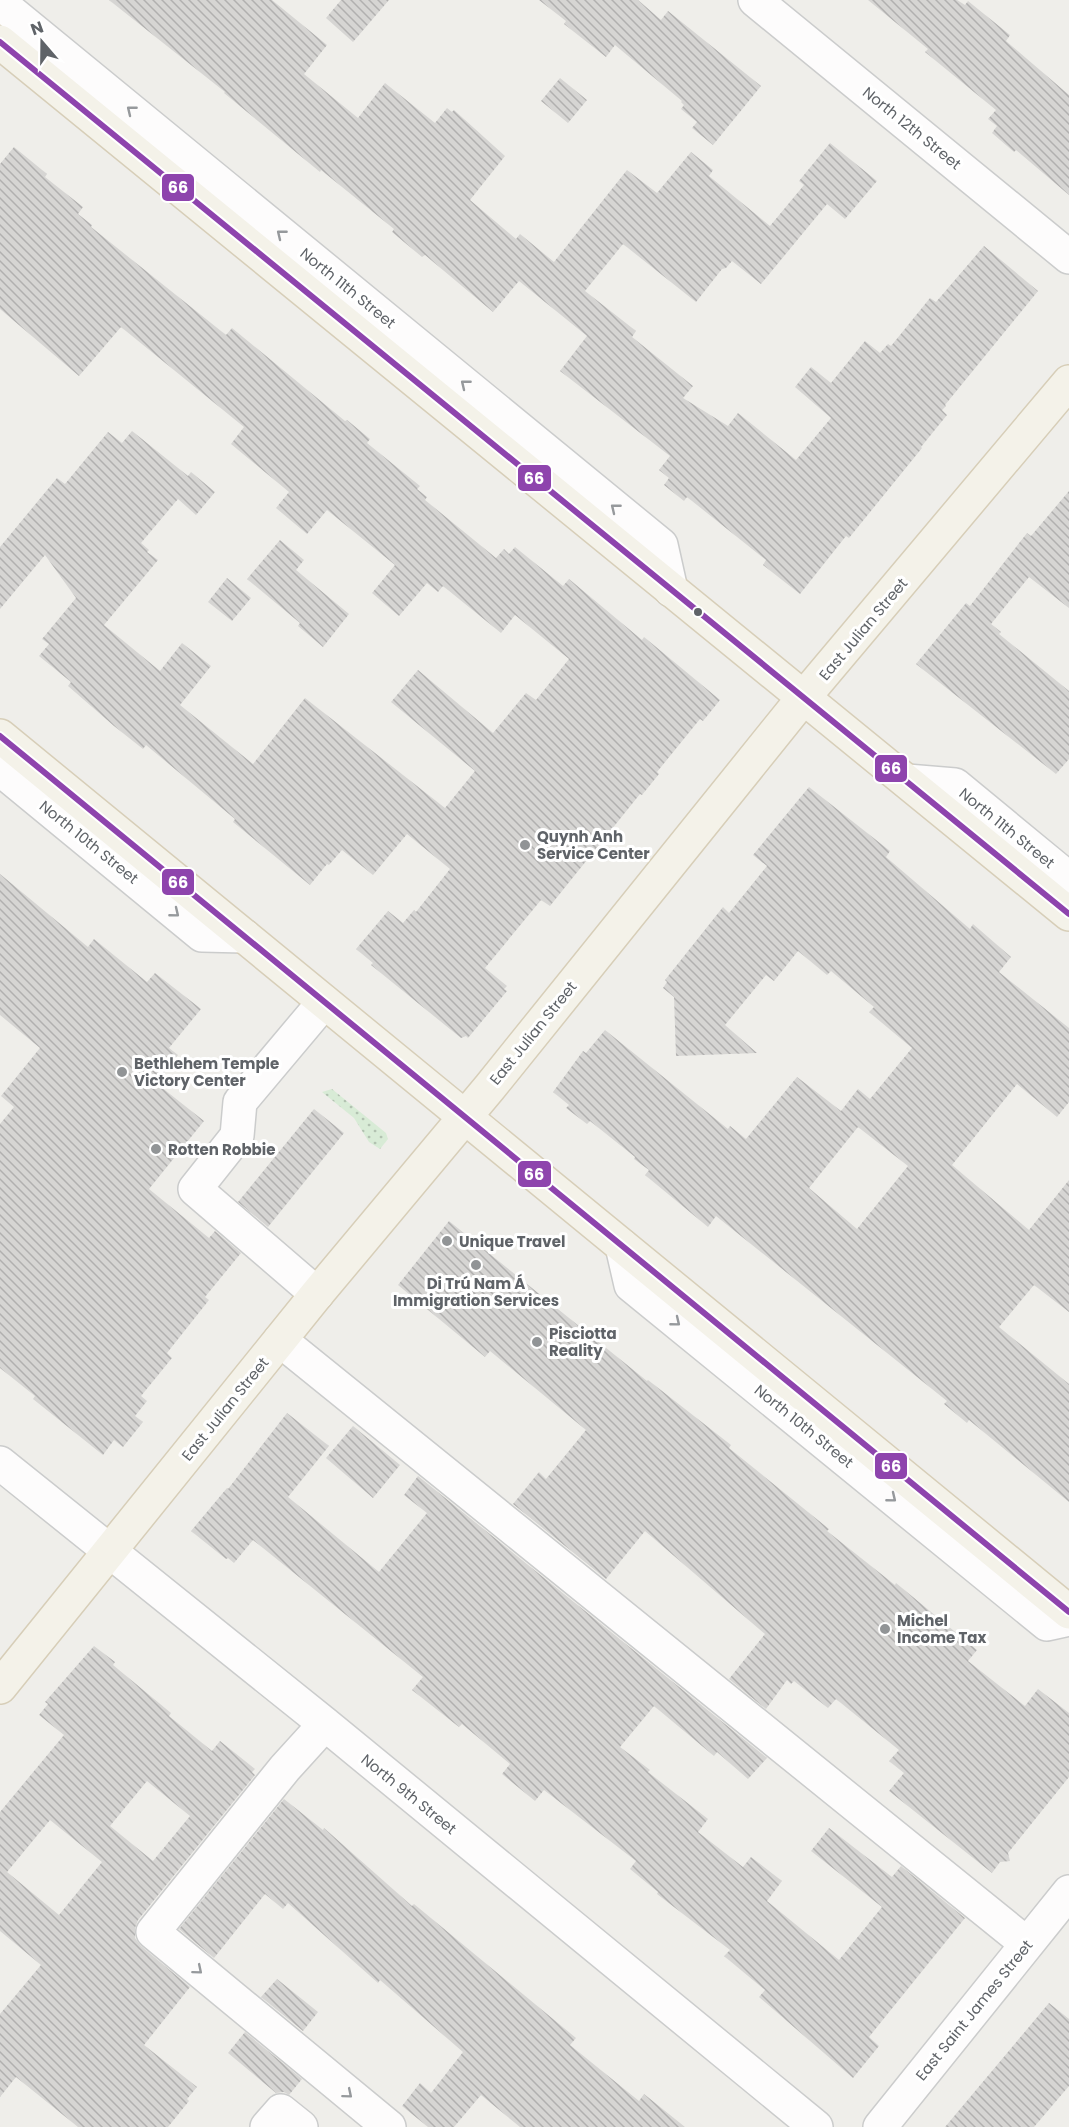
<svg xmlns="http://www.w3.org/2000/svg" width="1069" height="2127" viewBox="0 0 1069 2127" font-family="Poppins,sans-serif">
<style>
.green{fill:url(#green-dots)}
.building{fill:url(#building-back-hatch);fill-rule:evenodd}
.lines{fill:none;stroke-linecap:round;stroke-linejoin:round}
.minor-casing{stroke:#cbcccc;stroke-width:36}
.major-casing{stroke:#d7ceb8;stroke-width:36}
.minor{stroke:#fdfcfc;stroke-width:33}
.major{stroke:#f4f2e9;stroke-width:33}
.bus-1-casing{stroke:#fff;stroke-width:10}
.bus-1{stroke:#8e44ad;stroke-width:6}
.oneway{stroke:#96999c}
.bus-dot{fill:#5f6368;stroke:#fff;stroke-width:2}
.poi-dot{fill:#919496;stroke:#fff;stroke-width:2}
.labels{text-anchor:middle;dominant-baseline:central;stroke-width:6;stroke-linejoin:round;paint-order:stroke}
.street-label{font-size:15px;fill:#5f6368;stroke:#fff}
.poi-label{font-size:15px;font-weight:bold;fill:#5f6368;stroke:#fff;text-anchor:start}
.line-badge{stroke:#fff;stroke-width:2}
.badge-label{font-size:16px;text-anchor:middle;font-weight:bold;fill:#fff}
</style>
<defs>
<pattern id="green-dots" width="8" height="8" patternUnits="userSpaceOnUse" patternTransform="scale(1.5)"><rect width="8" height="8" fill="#d8ebd6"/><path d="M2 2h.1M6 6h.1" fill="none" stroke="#b2c2b1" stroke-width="1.8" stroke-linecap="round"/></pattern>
<pattern id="building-back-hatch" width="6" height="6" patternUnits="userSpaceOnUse" patternTransform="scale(1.5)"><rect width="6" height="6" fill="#d6d5d3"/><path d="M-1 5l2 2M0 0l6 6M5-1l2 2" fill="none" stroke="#b1b0af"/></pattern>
</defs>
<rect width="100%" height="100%" fill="#efeeea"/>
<path class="green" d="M332 1089 386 1133 388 1139 380 1149 369 1142 354 1118 322 1092Z"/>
<path class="building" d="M109 0H272L327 45 304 74 358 118 385 83 435 123 447 108 452 112 454 110 505 156 470 200 516 239 520 234 554 262 627 170 657 193 691 152 713 170 709 176 770 226 804 185 799 181 830 143 877 181 845 219 827 204 761 284 732 261 726 268 722 269 696 302 623 244 585 291 636 331 632 337 693 386 683 398 728 426 738 413 796 460 831 418 795 387 811 367 831 383 865 341 880 353 888 344 891 346 930 298 936 302 984 246 1038 291 945 405 946 406 942 410 947 415 921 447 922 448 849 538 846 536 800 594 763 565 766 560 687 497 684 501 664 485 669 478 659 470 670 456 560 371 587 336 519 281 493 312 425 255 422 257 392 232 394 229 321 170 320 172 224 93 225 92Z
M341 0H389L353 42 326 18Z
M539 0H638L661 20 668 11 761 86 713 145 692 128 697 122 681 109 684 105 681 102 682 101 615 45 606 57 564 24 566 21Z
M868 0H957L965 5 968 1 1010 35 1006 41 1069 95V195L1016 150 1014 152 992 133 997 126 988 119 996 110 925 52 928 49Z
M560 78 587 100 568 123 541 101Z
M14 147 47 174 45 177 83 207 78 214 92 225 91 227 226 335 232 328 345 421 347 420 370 439 367 443 420 486 417 489 427 497 425 500 496 558 504 549 509 554 515 547 563 586 569 579 642 640 644 637 720 700 703 721 700 719 657 772 659 774 642 795 640 794 550 906 541 900 485 968 507 986 504 989 507 991 468 1038 466 1036 461 1038 371 965 373 963 356 949 388 911 403 923 414 910 416 912 450 869 407 834 373 875 342 850 329 865 327 864 310 885 233 822 235 819 146 745 143 749 114 726 68 686 71 682 39 656 49 644 42 639 76 598 45 555 0 609V547L57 478 65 484 108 432 122 443 132 431 188 476 191 472 215 492 196 515 178 499 141 543 149 550 147 552 158 560 104 625 160 671 182 643 211 666 180 705 253 764 305 698 445 808 475 771 391 702 418 670 493 733 526 693 536 700 569 659 515 615 501 633 443 586 438 592 427 583 399 616 372 593 395 565 327 510 307 534 276 508 289 492 231 444 244 427 121 327 79 376 0 309V164Z
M1069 491V608L1029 577 991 624 1001 632 999 634 1069 691V759L1056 774 916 664 966 603 970 606 1027 533 1031 536Z
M280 540 304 560 296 570 349 614 323 647 298 626 300 623 247 579Z
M227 578 251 598 232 621 208 602Z
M809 787 890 851 886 857 970 929 973 924 1011 957 999 972 1069 1028V1102L1057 1117 1017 1084 952 1165 1029 1230 1069 1180V1312L1034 1285 999 1327 1069 1384V1502L969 1420 967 1423 944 1404 947 1401 716 1216 708 1227 645 1175 649 1170 634 1159 635 1157 590 1121 587 1124 566 1108 569 1105 553 1092 583 1051 586 1053 605 1030 728 1129 730 1126 746 1139 797 1077 841 1111 858 1089 870 1099 912 1048 869 1012 874 1007 831 971 827 975 798 951 774 981 766 975 725 1025 757 1053 676 1056 674 997 663 988 667 982 665 980 723 907 729 913 767 866 753 855ZM858 1127 908 1166 857 1229 809 1188Z
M0 874 88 947 94 939 147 982 155 973 201 1009 169 1048 178 1055 156 1083 204 1121 149 1189 209 1238 215 1231 241 1253 205 1297 209 1300 167 1353 172 1358 141 1396 147 1401 135 1416 143 1422 123 1447 114 1440 103 1455 33 1399 35 1396 0 1368V1124L14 1107 1 1096 40 1048 0 1015Z
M314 1109 344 1133 268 1227 238 1202Z
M449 1221 647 1381 648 1380 731 1445 729 1448 829 1529 827 1531 895 1585 896 1583 977 1650 968 1661 1025 1706 1038 1689 1069 1713V1777L1008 1853 1010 1861 1000 1862 992 1873 889 1791 904 1773 889 1761 899 1750 836 1699 828 1708 794 1681 791 1684 787 1680 766 1709 729 1679 765 1634 645 1531 606 1579 513 1504 539 1472 546 1479 586 1430 490 1351 485 1357 398 1285Z
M287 1413 329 1446 288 1497 379 1572 427 1513 404 1495 418 1476 767 1758 748 1779 717 1752 714 1756 654 1706 620 1747 650 1770 648 1772 708 1819 698 1832 743 1867 751 1857 782 1881 767 1901 839 1960 882 1907 811 1851 829 1828 892 1877 901 1866 965 1918 869 2037 879 2046 853 2078 759 1997 765 1990 724 1956 730 1950 657 1894 658 1892 630 1869 636 1861 544 1790 535 1801 502 1774 510 1764 462 1724 459 1727 412 1690 423 1677 253 1540 234 1563 228 1558 226 1559 191 1531 227 1488 228 1489Z
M353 1426 400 1465 373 1498 326 1458Z
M94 1646 115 1662 113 1665 171 1713 169 1716 212 1751 220 1741 255 1769 252 1772 255 1775 138 1920 135 1928V1938L141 1946 190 1987 144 2045 197 2087 187 2099 189 2101 168 2127H78L16 2077 0 2097V2014L41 1965 0 1931V1812L64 1735 39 1715 48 1704 45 1702ZM147 1781 190 1816 153 1861 110 1826ZM50 1820 102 1862 59 1915 7 1872Z
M284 1799 323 1830 324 1828 412 1906 414 1904 576 2038 570 2045 639 2101 644 2094 685 2127H520L481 2095 454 2127H428L402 2106 420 2083 431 2093 463 2052 380 1980 378 1983 288 1903 283 1909 265 1894 214 1958 179 1929Z
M277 1979 318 2012 303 2031 261 1997Z
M1049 2003 1069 2019V2086L1034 2127H945Z
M245 2032 302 2079 289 2095 284 2092 276 2093 228 2053Z"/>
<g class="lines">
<defs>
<path id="minor" d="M755 0 1069 257
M0 3 661 545 671 590
M0 769 202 935 244 936
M907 781 955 785 1069 879
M622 1246 631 1285 1047 1624 1069 1619
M317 1294 195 1189 237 1136 240 1102 324 1002
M280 1340 1027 1944
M0 1463 325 1724 816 2127
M325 1724 285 1768 153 1932 389 2127
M267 2127 281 2111 301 2127
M880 2127 1069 1892"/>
<path id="major" d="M0 42 1069 914
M0 736 1069 1612
M0 1687 317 1294 490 1087 804 697 1069 382"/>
</defs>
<use href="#minor" class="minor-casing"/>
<use href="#major" class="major-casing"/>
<use href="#minor" class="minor"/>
<use href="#major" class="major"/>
<defs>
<path id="bus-1" d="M0 42 1069 914
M0 736 1069 1612"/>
</defs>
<use href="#bus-1" class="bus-1-casing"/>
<use href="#bus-1" class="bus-1"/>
</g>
<defs><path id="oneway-chevron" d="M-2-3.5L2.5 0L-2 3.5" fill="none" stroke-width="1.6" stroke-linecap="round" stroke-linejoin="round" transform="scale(1.5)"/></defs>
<g class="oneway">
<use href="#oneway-chevron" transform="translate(131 110) rotate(-141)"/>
<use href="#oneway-chevron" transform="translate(281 234) rotate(-141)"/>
<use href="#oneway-chevron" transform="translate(465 384) rotate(-141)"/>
<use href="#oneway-chevron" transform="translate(615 508) rotate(-141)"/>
<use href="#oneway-chevron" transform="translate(175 913) rotate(39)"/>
<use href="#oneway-chevron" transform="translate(676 1322) rotate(39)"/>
<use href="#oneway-chevron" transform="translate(892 1498) rotate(39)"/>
<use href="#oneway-chevron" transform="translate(198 1970) rotate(40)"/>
<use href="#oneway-chevron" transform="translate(348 2094) rotate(40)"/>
</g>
<circle class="bus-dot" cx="698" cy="612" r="5"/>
<g class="poi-dot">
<circle cx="525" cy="845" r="6"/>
<circle cx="122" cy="1072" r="6"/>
<circle cx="156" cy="1149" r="6"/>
<circle cx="447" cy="1241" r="6"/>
<circle cx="476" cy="1265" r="6"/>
<circle cx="537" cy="1342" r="6"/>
<circle cx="885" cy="1629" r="6"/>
</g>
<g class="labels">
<g class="street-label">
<text transform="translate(912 128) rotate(39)">North 12th Street</text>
<text transform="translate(348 288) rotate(39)">North 11th Street</text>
<text transform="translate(863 629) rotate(-50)">East Julian Street</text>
<text transform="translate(1007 828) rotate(39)">North 11th Street</text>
<text transform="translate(89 842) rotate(39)">North 10th Street</text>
<text transform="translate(533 1033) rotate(-51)">East Julian Street</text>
<text transform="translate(225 1409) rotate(-51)">East Julian Street</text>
<text transform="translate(804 1426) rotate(39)">North 10th Street</text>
<text transform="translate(409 1794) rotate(39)">North 9th Street</text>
<text transform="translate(974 2010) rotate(-51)">East Saint James Street</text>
</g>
<g class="poi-label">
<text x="537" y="836">Quynh Anh<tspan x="537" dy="17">Service Center</tspan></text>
<text x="134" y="1063">Bethlehem Temple<tspan x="134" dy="17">Victory Center</tspan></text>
<text x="168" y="1149">Rotten Robbie</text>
<text x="459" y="1241">Unique Travel</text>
<text x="476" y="1283" text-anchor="middle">Di Trú Nam Á<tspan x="476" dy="17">Immigration Services</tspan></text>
<text x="549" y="1333">Pisciotta<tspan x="549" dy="17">Reality</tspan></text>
<text x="897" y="1620">Michel<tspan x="897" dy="17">Income Tax</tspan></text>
</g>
</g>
<g class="line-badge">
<rect x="161" y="173" width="34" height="29" rx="6" fill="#8e44ad"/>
<rect x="517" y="464" width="35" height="28" rx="6" fill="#8e44ad"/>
<rect x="874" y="754" width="34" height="29" rx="6" fill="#8e44ad"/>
<rect x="161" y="868" width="34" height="28" rx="6" fill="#8e44ad"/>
<rect x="517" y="1160" width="35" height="28" rx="6" fill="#8e44ad"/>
<rect x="874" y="1452" width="34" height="28" rx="6" fill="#8e44ad"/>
</g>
<g class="badge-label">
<text x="178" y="193">66</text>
<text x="534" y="484">66</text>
<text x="891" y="774">66</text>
<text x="178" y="888">66</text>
<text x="534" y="1180">66</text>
<text x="891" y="1472">66</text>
</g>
<g transform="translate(42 42) rotate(340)" stroke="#ffffff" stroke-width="4.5" paint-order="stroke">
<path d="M0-4.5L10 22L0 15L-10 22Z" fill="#5f6368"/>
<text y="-9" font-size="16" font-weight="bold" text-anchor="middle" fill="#5f6368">N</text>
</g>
</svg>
